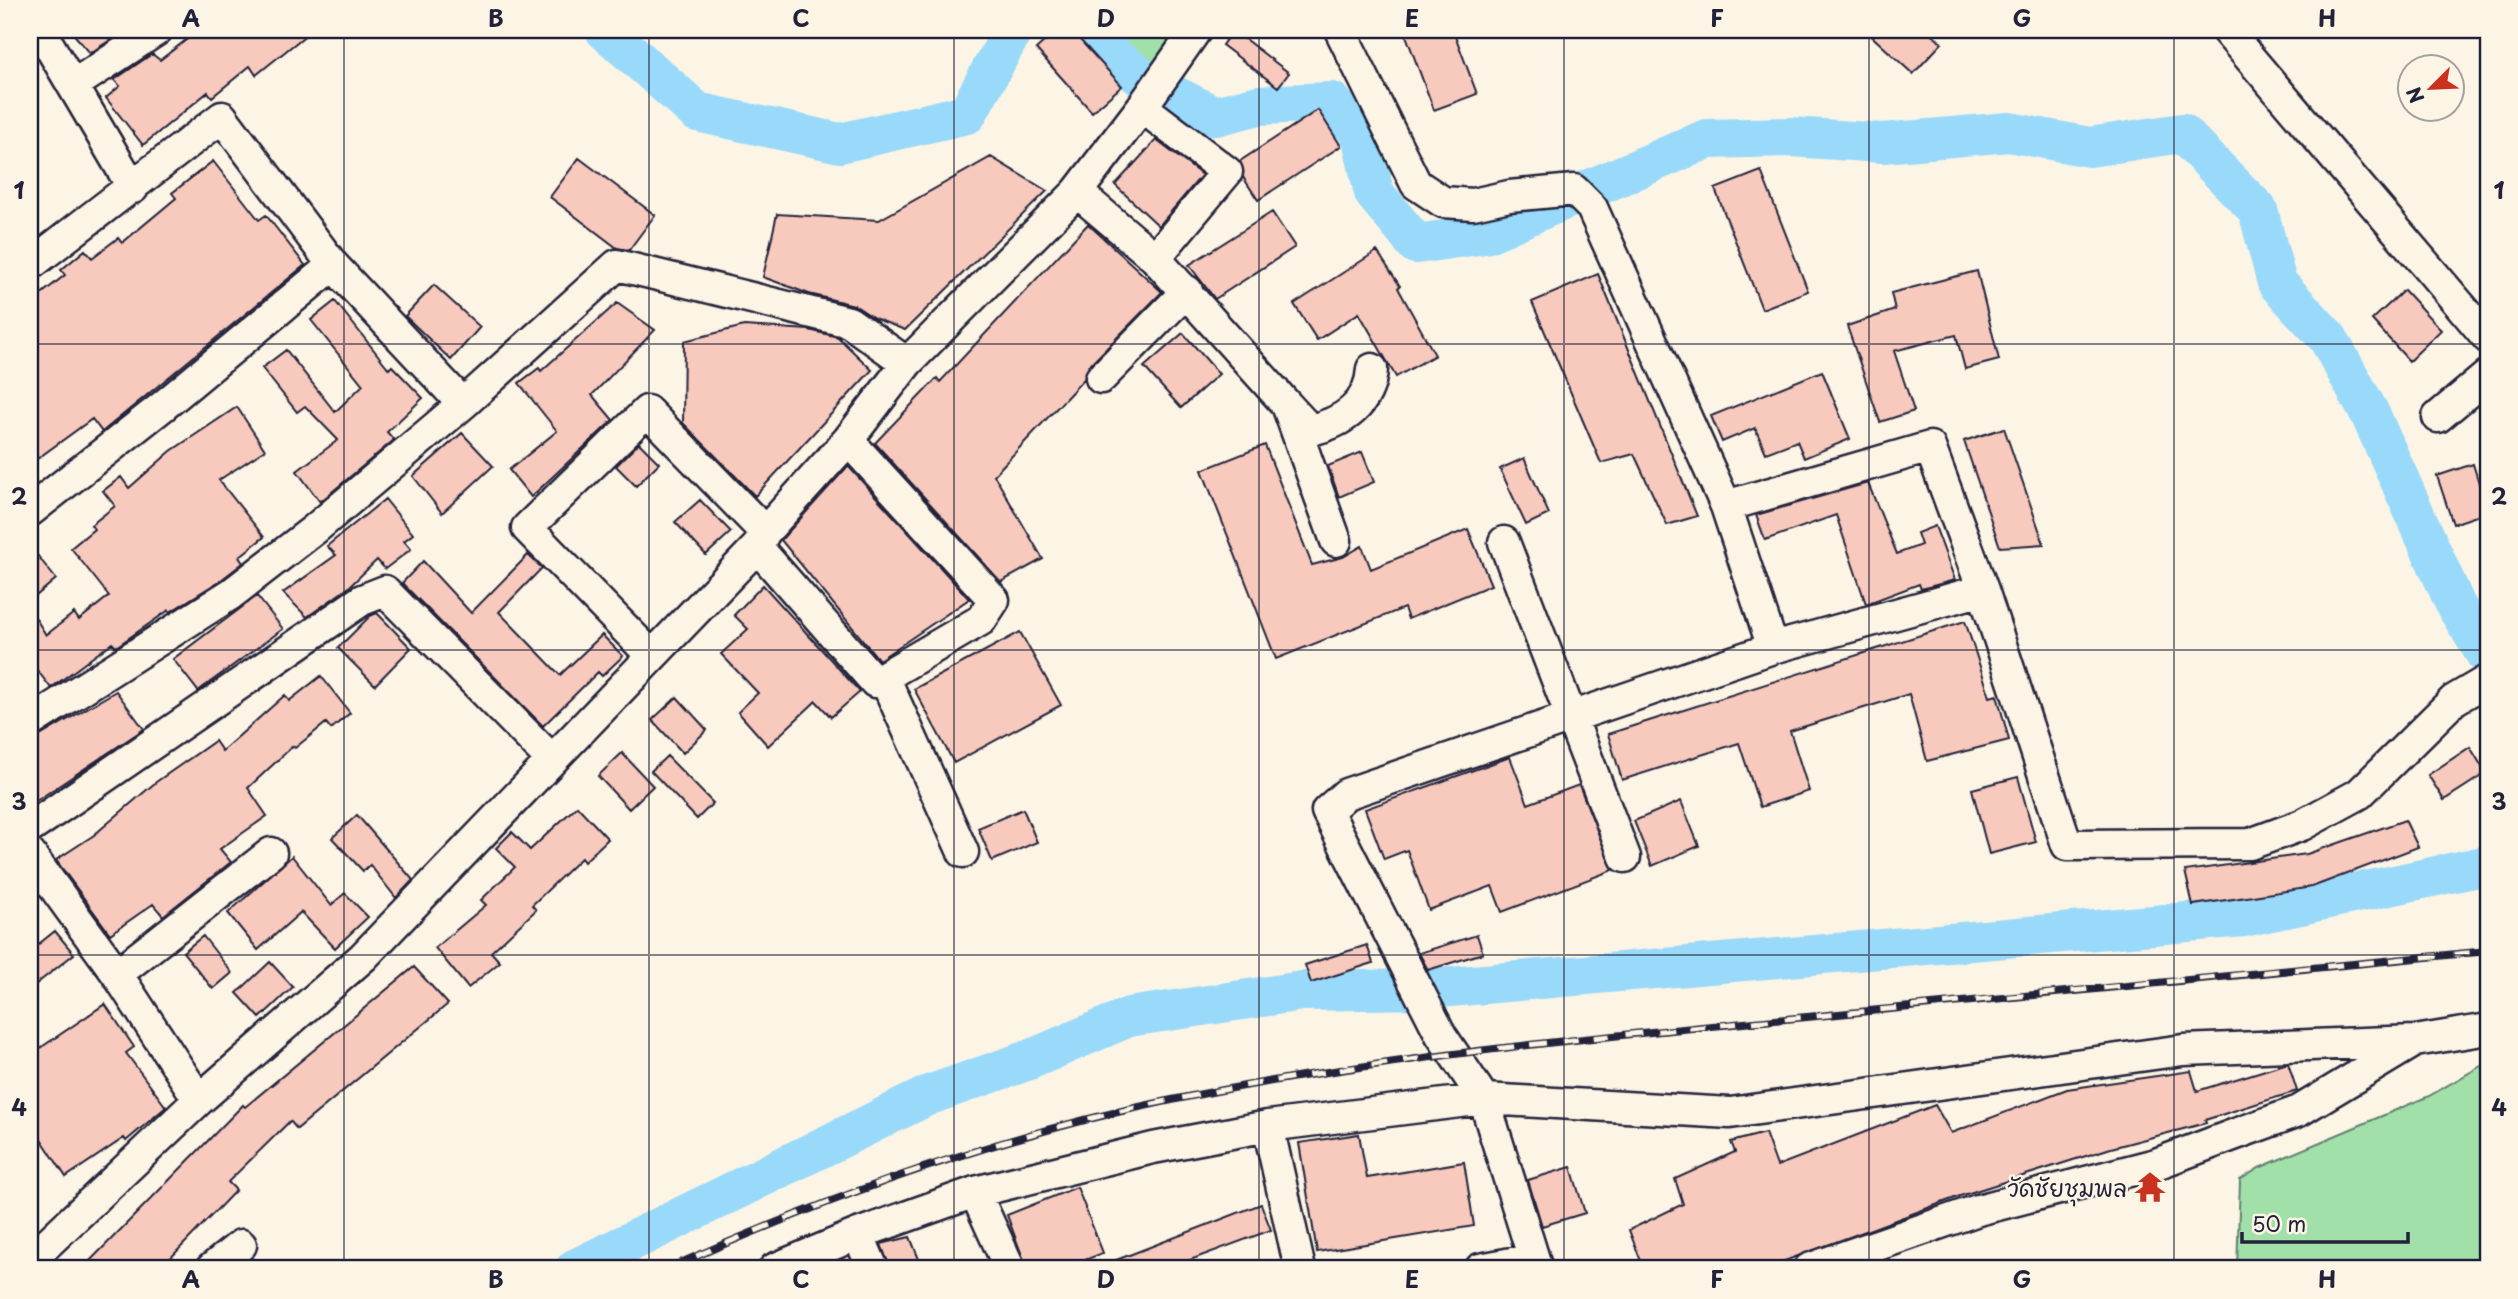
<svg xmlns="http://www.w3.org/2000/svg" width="2518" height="1299" viewBox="0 0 2518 1299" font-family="'Playpen Sans','Playpen Sans Thai',sans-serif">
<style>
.green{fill:#a1e0a8;stroke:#628172;stroke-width:2}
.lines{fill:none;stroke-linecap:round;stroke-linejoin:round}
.river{stroke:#99d9fa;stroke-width:40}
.building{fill:#f8c9bd;stroke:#22223b;stroke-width:2}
.minor-casing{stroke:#22223b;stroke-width:35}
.minor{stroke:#fcf5e5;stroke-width:30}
.rail-casing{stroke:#22223b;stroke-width:8}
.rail{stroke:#fcf5e5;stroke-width:5;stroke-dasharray:16;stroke-linecap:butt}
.grid{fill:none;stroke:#22223b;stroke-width:2;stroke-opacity:0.55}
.labels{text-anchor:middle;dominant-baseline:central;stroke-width:5;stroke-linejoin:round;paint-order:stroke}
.poi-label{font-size:23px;fill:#22223b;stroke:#fcf5e5;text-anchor:end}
.neatline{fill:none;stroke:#22223b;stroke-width:2.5}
.grid-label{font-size:23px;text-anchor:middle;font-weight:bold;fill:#22223b}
</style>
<rect width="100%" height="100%" fill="#fcf5e5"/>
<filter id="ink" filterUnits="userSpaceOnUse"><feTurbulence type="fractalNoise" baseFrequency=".0143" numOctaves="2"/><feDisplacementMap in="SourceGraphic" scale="14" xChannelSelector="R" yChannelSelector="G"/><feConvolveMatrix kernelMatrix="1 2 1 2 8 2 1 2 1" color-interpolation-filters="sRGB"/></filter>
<g filter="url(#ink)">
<path class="green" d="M1082 30H1181L1148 82Z
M2488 1062V1269H2237L2240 1180 2259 1168 2429 1096Z"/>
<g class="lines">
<path class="river" d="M605 30 697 112 840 143 967 114 1013 30
M1076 30 1148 82 1215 116 1259 105 1332 102 1361 134 1374 193 1416 244 1485 234 1707 139 1791 137 1883 143 2009 132 2089 147 2182 133 2258 210 2277 283 2328 338 2371 416 2456 606 2488 658
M575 1269 929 1095 1029 1060 1129 1017 1302 991 1427 989 2244 917 2488 865"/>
</g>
<path class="building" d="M70 30H126L90 53Z
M199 30H312L256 75 250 66 212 97 208 92 143 145 106 98 120 86 114 80 152 54 160 60Z
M1057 30H1071L1122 86 1092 112 1036 49Z
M1233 30 1289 73 1278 87 1222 45Z
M1404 30H1453L1477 94 1434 110Z
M1865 30H1928L1942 43 1913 74Z
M1318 110 1341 146 1258 200 1243 177 1240 161Z
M1156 140 1202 175 1159 226 1115 185Z
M991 157 1047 191 905 330 874 318 854 305 809 294 763 277 777 214 879 220Z
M579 158 655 215 629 250 617 248 550 197Z
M213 161 259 220 266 215 305 265 102 432 92 419 30 464V303L65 275 61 270 85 250 92 258 118 238 122 243 176 198 172 193Z
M1761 171 1808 291 1762 309 1715 189Z
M1272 212 1295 247 1215 299 1189 265Z
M1088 224 1162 292 1089 366 1084 379 994 475 1043 559 1001 582 875 443 937 378 940 382Z
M1377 251 1400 286 1398 288 1435 355 1396 377 1359 313 1317 340 1294 304Z
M1977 271 1999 360 1965 369 1956 335 1894 351 1914 411 1880 422 1847 326 1895 310 1891 293Z
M1598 274 1697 516 1667 525 1634 454 1601 463 1532 302Z
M434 285 480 327 451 360 405 316Z
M2404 290 2441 330 2409 361 2372 320Z
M335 301 389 369 392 366 423 398 387 432 394 440 320 502 297 471 338 440 305 406 297 412 262 368 286 350 335 412 363 385 311 320Z
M617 303 655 330 592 395 613 420 531 497 509 470 557 431 519 383 539 368 541 371Z
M744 326 809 330 838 337 872 370 755 496 683 423 684 341Z
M1183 333 1219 374 1181 408 1144 367Z
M1822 371 1850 439 1804 458 1797 441 1766 453 1755 428 1722 442 1711 416Z
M237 407 265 450 219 480 264 537 239 557 243 563 221 580 170 612 169 610 116 647 112 643 51 688 30 661V609L46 635 74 613 79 620 109 596 71 548 94 529 91 525 115 506 103 491 121 477 129 488 171 451Z
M2004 428 2044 544 2000 547 1964 441Z
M462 433 493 466 442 513 413 476Z
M639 443 659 463 636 486 616 466Z
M1265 445 1312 565 1343 557 1362 546 1371 569 1468 529 1491 585 1408 619 1404 608 1276 659 1202 470Z
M1362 452 1374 482 1339 497 1328 466Z
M1524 458 1549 514 1526 525 1500 469Z
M2473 464 2488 512 2453 524 2437 476Z
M848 466 969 599 879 660 781 540Z
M1868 483 1897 554 1921 545 1917 533 1935 526 1955 580 1921 589 1919 584 1866 604 1836 515 1765 540 1756 515Z
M385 499 413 534 404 541 411 549 385 569 377 560 348 588 307 617 283 593 336 555 327 546Z
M700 500 731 532 706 555 675 522Z
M30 546 56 579 30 601Z
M528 555 542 568 499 612 560 675 602 635 623 656 602 676 598 672 543 726 402 583 423 561 471 613Z
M763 585 860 692 831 717 816 701 768 746 738 712 758 693 721 654 748 629 734 615Z
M257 596 283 629 198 691 173 659Z
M377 613 411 648 375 685 338 648 370 616Z
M1965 621 1990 697 1997 695 2009 740 1927 761 1909 694 1790 731 1809 791 1760 807 1739 743 1622 780 1608 734Z
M1020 632 1061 705 954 763 914 689Z
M321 676 350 713 331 729 326 723 295 748 293 746 248 788 267 816 220 849 231 862 163 916 153 904 110 934 56 860 94 835 156 782 215 741 222 751 285 695 289 701Z
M116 691 144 729 30 805V742Z
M677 697 707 730 683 753 652 720Z
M2470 747 2486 773 2444 800 2428 775Z
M622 753 653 786 629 809 598 776Z
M667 756 713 803 697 819 651 771Z
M1510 757 1528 804 1579 785 1613 870 1502 912 1492 886 1429 910 1407 850 1384 859 1365 809Z
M2018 777 2036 842 1989 854 1972 789Z
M1681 801 1699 846 1652 866 1634 821Z
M577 806 608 839 584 862 581 858 532 905 536 910 491 952 500 962 468 988 435 948 486 905 481 900 515 867 496 848 512 832 530 850Z
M1023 809 1037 842 992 861 978 828Z
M357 815 413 880 396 898 370 865 363 871 332 838Z
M2405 820 2418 847 2312 887 2193 905 2185 871 2307 854Z
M292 856 331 905 345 893 368 917 335 948 301 912 258 950 228 913Z
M55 931 74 954 30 989V951Z
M1477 935 1483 953 1428 970 1419 953Z
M203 936 232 973 213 989 183 952Z
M1367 945 1373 963 1311 983 1305 965Z
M270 962 293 987 260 1018 237 993Z
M414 967 448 1004 297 1129 290 1121 228 1182 236 1190 160 1269H82L243 1105 245 1107Z
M105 1004 134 1047 126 1053 166 1107 126 1141 124 1138 66 1177 30 1122V1055Z
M2288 1063 2297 1091 2205 1120 2206 1123 2111 1148 1963 1195 1763 1269H1644L1629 1230 1683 1204 1675 1179 1735 1152 1731 1142 1765 1133 1777 1166 1935 1105 1951 1133 2067 1089 2191 1071 2197 1091Z
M1359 1134 1367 1178 1464 1162 1474 1226 1317 1252 1299 1143Z
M1571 1167 1585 1213 1542 1226 1528 1180Z
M1077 1187 1103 1253 1062 1269H1027L1007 1215Z
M1261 1204 1271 1230 1166 1269H1093Z
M910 1237 923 1269H890L881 1244Z"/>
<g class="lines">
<defs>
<path id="minor" d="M40 30 133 188
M1340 30 1416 184 1443 202 1473 204 1509 196 1574 190 1592 208 1726 506
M2226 30 2488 338
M75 84 157 30
M1142 107 1227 172 1155 258
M1077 192 1155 258 1287 405
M30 265 222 117 333 265 463 404
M1101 378 1187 291
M2438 417 2488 375
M30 511 163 406 333 265
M1336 541 1287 405 1310 430C1343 423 1370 404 1372 369
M1504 542 1625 857
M757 547 875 682 981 620 994 600 848 440
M1773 648 1983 590
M652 656 527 528 647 411 765 532
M884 677 963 852
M30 722 231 594 315 529 463 404 617 265 849 322 907 363
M30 828 362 600 385 591 552 760
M30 854 117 974 199 1100
M117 974 271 853
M975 1192 1010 1269
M30 1260 199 1100 363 957 757 547 765 532 848 440 907 363 1077 192 1142 107 1196 30
M211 1269 241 1245
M774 1269 858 1234
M873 1269 858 1234 975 1192 1153 1148 1268 1126
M1300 1269 1268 1126 1484 1099 1730 1113 2183 1050 2415 1041 2488 1029
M1480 1269 1533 1259
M1537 1269 1484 1099 1441 1035 1327 811 1346 794 1773 648 1726 506 1930 447 1983 590 2067 845 2250 844 2302 825 2359 794 2454 700 2488 680
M1809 1269 1978 1210 2156 1164 2233 1135 2299 1111 2412 1043"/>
</defs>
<use href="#minor" class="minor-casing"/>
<use href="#minor" class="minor"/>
<defs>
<path id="rail" d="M667 1269C826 1198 991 1138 1162 1102 1381 1056 1605 1036 1828 1015 2048 993 2268 972 2488 951"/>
</defs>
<use href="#rail" class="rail-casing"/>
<use href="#rail" class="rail"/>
</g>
</g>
<path class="grid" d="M344 30V1269M649 30V1269M954 30V1269M1259 30V1269M1564 30V1269M1869 30V1269M2174 30V1269M30 344H2488M30 650H2488M30 955H2488"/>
<defs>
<symbol id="temple-bare" viewBox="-9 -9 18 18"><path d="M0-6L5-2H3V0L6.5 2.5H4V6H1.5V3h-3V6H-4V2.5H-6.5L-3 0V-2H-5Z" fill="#c8321e" stroke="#fcf5e5" stroke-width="2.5" paint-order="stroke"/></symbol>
</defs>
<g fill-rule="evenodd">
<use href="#temple-bare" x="2128" y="1165" width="44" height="44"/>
</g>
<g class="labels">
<g class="poi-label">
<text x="2127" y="1187">วัดชัยชุมพล</text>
</g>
</g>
<rect width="2518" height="1299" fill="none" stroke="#fcf5e5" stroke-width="77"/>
<g transform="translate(2431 88) rotate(246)"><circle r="33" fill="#fcf5e5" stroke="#a5a1a1" stroke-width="2"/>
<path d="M0-5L12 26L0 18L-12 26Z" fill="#c8321e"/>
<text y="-10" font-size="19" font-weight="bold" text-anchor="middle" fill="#22223b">N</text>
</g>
<path d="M2242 1232v10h166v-10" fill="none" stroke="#22223b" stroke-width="3.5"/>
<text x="2252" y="1232" font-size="21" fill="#22223b" stroke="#fcf5e5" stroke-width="5" paint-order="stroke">50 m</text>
<rect x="38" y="38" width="2442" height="1222" class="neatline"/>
<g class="grid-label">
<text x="191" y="27">A</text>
<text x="496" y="27">B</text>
<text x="801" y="27">C</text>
<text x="1106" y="27">D</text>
<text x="1412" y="27">E</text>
<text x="1717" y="27">F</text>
<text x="2022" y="27">G</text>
<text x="2327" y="27">H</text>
<text x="19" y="199">1</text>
<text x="2499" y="199">1</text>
<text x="19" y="505">2</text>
<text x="2499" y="505">2</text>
<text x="19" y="810">3</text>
<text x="2499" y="810">3</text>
<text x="19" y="1116">4</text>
<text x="2499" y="1116">4</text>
<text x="191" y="1288">A</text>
<text x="496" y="1288">B</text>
<text x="801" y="1288">C</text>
<text x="1106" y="1288">D</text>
<text x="1412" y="1288">E</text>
<text x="1717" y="1288">F</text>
<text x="2022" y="1288">G</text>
<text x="2327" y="1288">H</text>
</g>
</svg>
